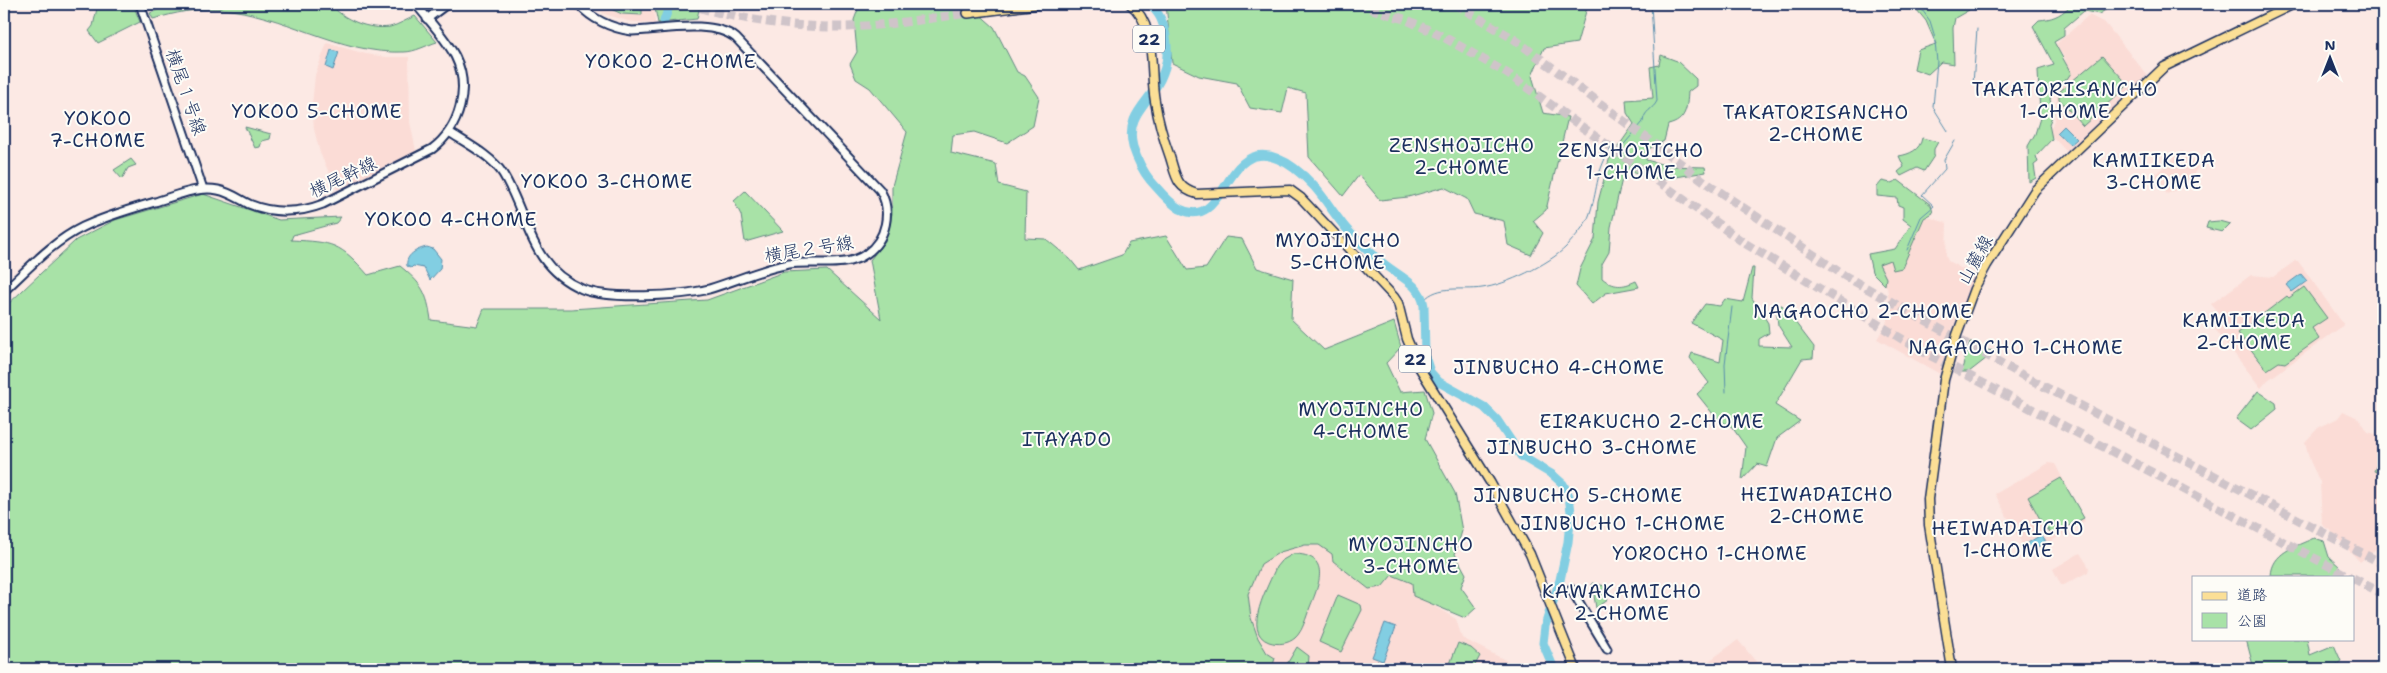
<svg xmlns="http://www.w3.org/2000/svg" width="2387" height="673" viewBox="0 0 2387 673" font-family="'Shantell Sans','Klee One',sans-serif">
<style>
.built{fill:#fbdcd6}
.green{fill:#a8e2a7;stroke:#628882}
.water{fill:#82cee2;stroke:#598ead}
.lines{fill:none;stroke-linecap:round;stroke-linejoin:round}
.stream{stroke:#598ead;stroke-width:1}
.river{stroke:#82cee2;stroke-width:9}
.highway-tunnel{stroke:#cfc4c9;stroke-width:9;stroke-dasharray:9 4.5;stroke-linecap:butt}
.secondary-casing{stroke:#1b2f5e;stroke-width:11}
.primary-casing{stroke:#1b2f5e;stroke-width:11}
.highway-casing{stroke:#1b2f5e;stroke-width:12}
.secondary{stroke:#fdfcf7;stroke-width:7}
.primary{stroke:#fbdf96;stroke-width:8}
.highway{stroke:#fbdf96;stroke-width:9}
.labels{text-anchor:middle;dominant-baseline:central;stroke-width:4;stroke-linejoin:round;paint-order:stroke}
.shield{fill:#fdfcf7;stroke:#5f6c8c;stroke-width:1}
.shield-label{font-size:16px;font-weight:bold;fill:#1b2f5e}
.street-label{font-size:18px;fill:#1b2f5e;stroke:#fdfcf7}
.neighbourhood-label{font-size:19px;letter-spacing:1px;fill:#1b2f5e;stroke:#fdfcf7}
</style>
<rect width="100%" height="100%" fill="#fce9e4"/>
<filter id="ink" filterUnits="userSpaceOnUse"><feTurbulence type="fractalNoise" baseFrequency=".02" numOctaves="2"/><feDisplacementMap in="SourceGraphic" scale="10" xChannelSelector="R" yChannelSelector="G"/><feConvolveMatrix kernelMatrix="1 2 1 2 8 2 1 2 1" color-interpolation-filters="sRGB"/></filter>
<g filter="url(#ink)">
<path class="built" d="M592 4H654L655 24 628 21 604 14Z
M2089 15 2105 23 2147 75 2067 152 2049 133 2056 115 2057 94 2068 74 2065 58 2055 45Z
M327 43 366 54 387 57H409L410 122 416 151 337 190 320 153 314 129 312 105 315 75Z
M2182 151 2198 167 2187 185 2167 194 2153 176Z
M1925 216 1947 223 1946 255 1948 261 1975 276 1951 333 1940 374 1877 339 1886 324 1890 308 1887 287 1873 271 1869 260 1907 251Z
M2295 261H2298L2344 325 2268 380 2261 388 2211 324 2221 316 2211 304 2251 275 2273 277Z
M2343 411 2360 419 2368 432 2375 434 2379 443 2383 442V543L2360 562 2331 531 2322 525 2320 482 2310 461 2305 442 2318 428 2338 418Z
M2049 463 2055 464 2085 521 2028 555 1995 494Z
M1303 538 1415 577 1416 595 1456 619 1462 638 1509 662 1510 669H1263L1240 600 1268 549Z
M2080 553 2089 567 2088 572 2064 585H2061L2053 569Z
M1738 640 1762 669H1698Z"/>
<path class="green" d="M98 4H133L140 22 98 43 89 31 93 26Z
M172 4H330C344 20 368 30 390 27 398 25 408 19 415 16L437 42C427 45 415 52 404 52 340 55 283 13 220 9 196 8 175 13 153 19L150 13Z
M600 4H642V15L622 14Z
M654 4H700L697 19 658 23Z
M860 4H968L994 27 1017 72 1025 76 1039 97 1033 126 1007 143 974 132 953 135 951 153 996 164 999 185 1026 192 1025 238 1046 239 1070 259 1079 270 1122 255 1129 243 1166 236 1187 270 1206 268 1226 237 1242 239 1257 268 1293 279 1291 319 1324 350 1394 322 1401 347 1386 363 1400 392 1425 390 1432 413 1425 439 1455 493 1462 531 1455 554 1466 574 1461 587 1476 608 1465 618 1413 596 1412 583 1392 575 1382 587 1369 589 1333 561 1332 554 1319 545H1305L1280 552 1261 564 1248 594 1251 618 1258 638 1267 653 1275 658 1272 669H4V308L76 240 115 220 203 194 279 220 341 217 336 223 293 235 291 240C333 242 340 243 368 275L400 266C422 284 427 292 431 320L477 326 484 309H571L707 300 784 272 827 270 881 319 870 260 885 241 892 214V186L907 132 870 88 856 79 850 64 857 52 854 20Z
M1166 4H1588L1577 43 1544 48 1532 76 1543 113 1568 117 1546 210 1533 221 1543 233 1531 255 1508 245 1504 221 1474 214 1467 199 1444 187 1408 197 1380 200 1359 175 1343 196 1309 157 1306 93 1288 88 1282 113 1250 108 1237 83 1199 76 1172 63Z
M1912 4H1970L1969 10 1955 18 1953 28 1954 64 1941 62 1928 74 1914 69 1918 50 1936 44 1926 21Z
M2068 4H2108L2107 9 2099 14 2084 11 2064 28V36L2054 42 2071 73 2067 79 2055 86 2050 99 2053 114 2049 124 2052 139 2036 156 2038 162 2034 165 2036 178 2029 182 2028 146 2035 134 2040 118 2038 70 2054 65 2033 26 2039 20C2052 19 2059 16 2068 8Z
M1661 55 1677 61 1696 79V86L1688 92C1687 108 1686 121 1668 125L1664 141 1647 150 1646 160 1669 166 1705 167 1706 172 1658 180 1624 170 1611 227 1609 252 1602 264V278C1614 288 1623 287 1636 281L1639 287 1606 293 1592 304 1576 286 1580 269 1595 239 1598 202 1609 160 1634 124 1627 113 1626 100 1653 98 1650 67 1659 65Z
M2102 56 2123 79 2126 87 2083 126 2059 99V92Z
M245 127 271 134 270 139 262 141 260 147 255 148Z
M1922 138 1938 142 1934 149V156L1924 171 1917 168 1901 176 1898 172 1904 167 1899 156C1910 154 1920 150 1922 138Z
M131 159 136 165 128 168 122 179 114 170Z
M1898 180 1931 205 1933 213 1924 218 1902 268 1893 270 1890 260 1879 264 1886 278 1885 285 1872 272 1868 254 1895 249 1911 225 1903 219V207L1898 205 1897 198 1877 196V187L1882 181 1891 183Z
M745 191 783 231 745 242 741 215 734 201Z
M2219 221 2230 224 2222 232 2206 228 2208 222Z
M1752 268H1754L1752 298 1768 323 1769 333 1759 339V346L1792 347 1778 325 1776 306 1782 305 1814 347 1813 358 1802 359 1775 405 1800 421 1777 438 1767 467 1757 464 1742 480 1746 447 1732 427 1717 419 1697 394 1709 383 1690 358 1692 353 1720 362 1723 340 1691 323 1705 304 1720 306 1725 299 1743 302Z
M2304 287 2327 318 2312 328 2319 339 2285 363 2279 362 2267 370 2238 333 2287 296 2289 298Z
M1970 343H1977V349L1996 351 1969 372H1961Z
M2258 391 2276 403 2277 409 2251 430 2236 419Z
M2383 451V475L2374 471Z
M2061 478 2084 518 2052 535 2048 529 2046 530 2028 497Z
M2314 538 2324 541 2329 557 2340 567 2338 576H2271C2272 552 2295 547 2314 538Z
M1293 554C1332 554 1319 585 1310 607 1306 617 1303 631 1295 638 1288 644 1278 645 1269 642 1241 632 1269 585 1276 567L1281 561Z
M1592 583 1605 586 1603 593 1608 600 1596 608Z
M1338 595 1361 605 1362 610 1341 652 1319 642Z
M2246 639H2307L2310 655 2334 645 2341 661 2331 669H2254Z
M1458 643 1471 648 1480 656 1473 669H1448Z
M1297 647 1309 656 1308 669H1284Z"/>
<path class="water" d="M331 50 339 52 333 70 326 67Z
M2064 126 2077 139 2070 145 2057 133Z
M427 247 433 249 441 259 440 269 430 280 424 268 413 266 411 268 407 266C405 255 417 249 427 247Z
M2301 274 2307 281 2292 292 2286 285Z
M2041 535 2046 542 2030 551 2026 544Z
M1385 623 1396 627 1383 661 1372 657Z"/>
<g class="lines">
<path class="stream" d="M1918 4 1930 21 1934 34 1937 61 1933 107 1948 131
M1973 84 1977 29
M1907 250 1921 217 1934 206 1922 195 1945 169 1944 160 1955 141
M1424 300C1438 284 1463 291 1482 288 1506 285 1549 264 1566 247 1574 238 1587 224 1590 213 1599 185 1595 172 1613 145L1620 149 1643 122C1644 110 1653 110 1657 101L1651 4
M1726 392 1725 364 1732 307"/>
<path class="river" d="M1149 4C1160 13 1163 22 1166 36 1168 49 1168 61 1163 73 1153 102 1124 112 1133 147 1137 159 1142 170 1150 180 1159 190 1168 202 1180 209 1220 229 1223 164 1256 156 1270 153 1283 160 1294 168 1316 184 1325 201 1341 222 1351 236 1365 247 1378 259 1393 274 1421 282 1424 306L1425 356 1430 372 1439 382 1484 407 1497 420 1521 456 1553 475 1563 484 1569 496 1571 512 1568 542 1560 580 1545 626 1543 643 1554 669
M664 21 670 4"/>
<path class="highway-tunnel" d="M687 4C737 19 786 27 838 27 881 27 925 19 968 13
M1357 4 1407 20 1442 36 1508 74 1743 242 1920 350 2350 577
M1455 4 1514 39 1708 184 1845 276 2024 376 2383 564
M2353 578 2383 594"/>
<defs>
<path id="secondary" d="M140 4 203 189
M427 19 447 4
M449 132C466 143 492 156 503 174 529 216 528 266 582 289 608 300 681 296 709 289 736 281 761 269 789 264 813 260 845 269 866 254 887 239 892 211 880 190L736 38C712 19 662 30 632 31 610 28 593 20 578 4
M4 291C29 268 52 242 83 227 106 216 131 209 155 202 175 196 197 186 218 190 229 192 239 199 249 204 273 214 300 213 323 204L432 149C460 128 471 88 455 56 445 37 429 21 416 4
M1571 589 1607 649"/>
<path id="primary" d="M1130 4C1158 26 1149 70 1155 101 1158 120 1163 138 1170 157 1176 176 1176 188 1197 194L1290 190 1301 198 1394 297 1398 303 1407 339 1419 367 1490 482 1530 554 1576 669
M1952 669 1929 525 1928 499 1944 380 1957 335 1974 289 1987 265 2035 190 2164 67 2294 4"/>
<path id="highway" d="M968 13 1036 4"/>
</defs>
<use href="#secondary" class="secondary-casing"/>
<use href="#primary" class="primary-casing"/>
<use href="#highway" class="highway-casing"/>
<use href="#secondary" class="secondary"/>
<use href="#primary" class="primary"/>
<use href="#highway" class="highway"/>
</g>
</g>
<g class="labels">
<g class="shield">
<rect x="1133" y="25.5" width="32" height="27" rx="4"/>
<rect x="1399" y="345.5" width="32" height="27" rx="4"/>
</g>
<g class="shield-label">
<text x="1149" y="39">22</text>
<text x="1415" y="359">22</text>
</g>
<g class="street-label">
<text transform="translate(186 92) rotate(71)">横尾１号線</text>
<text transform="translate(343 177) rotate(-25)">横尾幹線</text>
<text transform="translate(809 249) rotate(-9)">横尾２号線</text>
<text transform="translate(1975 260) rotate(-61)">山麓線</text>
</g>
<g class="neighbourhood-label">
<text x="671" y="61">YOKOO 2-CHOME</text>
<text x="2065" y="89">TAKATORISANCHO<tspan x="2065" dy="22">1-CHOME</tspan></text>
<text x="317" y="111">YOKOO 5-CHOME</text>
<text x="1816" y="112">TAKATORISANCHO<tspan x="1816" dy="22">2-CHOME</tspan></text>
<text x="98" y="118">YOKOO<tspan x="98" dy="22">7-CHOME</tspan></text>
<text x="1462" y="145">ZENSHOJICHO<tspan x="1462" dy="22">2-CHOME</tspan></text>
<text x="1631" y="150">ZENSHOJICHO<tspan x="1631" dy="22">1-CHOME</tspan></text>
<text x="2154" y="160">KAMIIKEDA<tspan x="2154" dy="22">3-CHOME</tspan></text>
<text x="607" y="181">YOKOO 3-CHOME</text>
<text x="451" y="219">YOKOO 4-CHOME</text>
<text x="1338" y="240">MYOJINCHO<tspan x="1338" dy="22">5-CHOME</tspan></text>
<text x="1863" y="311">NAGAOCHO 2-CHOME</text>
<text x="2244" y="320">KAMIIKEDA<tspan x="2244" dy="22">2-CHOME</tspan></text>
<text x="2016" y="347">NAGAOCHO 1-CHOME</text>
<text x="1559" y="367">JINBUCHO 4-CHOME</text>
<text x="1361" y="409">MYOJINCHO<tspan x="1361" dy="22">4-CHOME</tspan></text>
<text x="1652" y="421">EIRAKUCHO 2-CHOME</text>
<text x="1067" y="439">ITAYADO</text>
<text x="1592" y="447">JINBUCHO 3-CHOME</text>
<text x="1817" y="494">HEIWADAICHO<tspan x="1817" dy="22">2-CHOME</tspan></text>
<text x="1578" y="495">JINBUCHO 5-CHOME</text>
<text x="1623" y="523">JINBUCHO 1-CHOME</text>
<text x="2008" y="528">HEIWADAICHO<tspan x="2008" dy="22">1-CHOME</tspan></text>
<text x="1411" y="544">MYOJINCHO<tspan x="1411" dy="22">3-CHOME</tspan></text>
<text x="1710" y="553">YOROCHO 1-CHOME</text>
<text x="1622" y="591">KAWAKAMICHO<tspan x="1622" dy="22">2-CHOME</tspan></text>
</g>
</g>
<rect width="2387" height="673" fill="none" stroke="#fdfcf7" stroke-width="20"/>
<rect x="10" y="10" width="2367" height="653" fill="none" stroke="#1b2f5e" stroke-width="2" filter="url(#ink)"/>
<rect x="2192" y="576" width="162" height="65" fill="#fdfcf7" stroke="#a3aaba"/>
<rect x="2202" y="592" width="25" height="8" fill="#fbdf96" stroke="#a3aaba"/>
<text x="2237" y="600" font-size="15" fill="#1b2f5e">道路</text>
<rect x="2202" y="613" width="25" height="15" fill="#a8e2a7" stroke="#a3aaba"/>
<text x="2237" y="626" font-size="15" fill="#1b2f5e">公園</text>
<g transform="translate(2330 58)" stroke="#fdfcf7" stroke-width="4" paint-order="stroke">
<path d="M0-4L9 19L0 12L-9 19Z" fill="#1b2f5e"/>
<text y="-8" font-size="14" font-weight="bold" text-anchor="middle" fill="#1b2f5e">N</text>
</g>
</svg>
